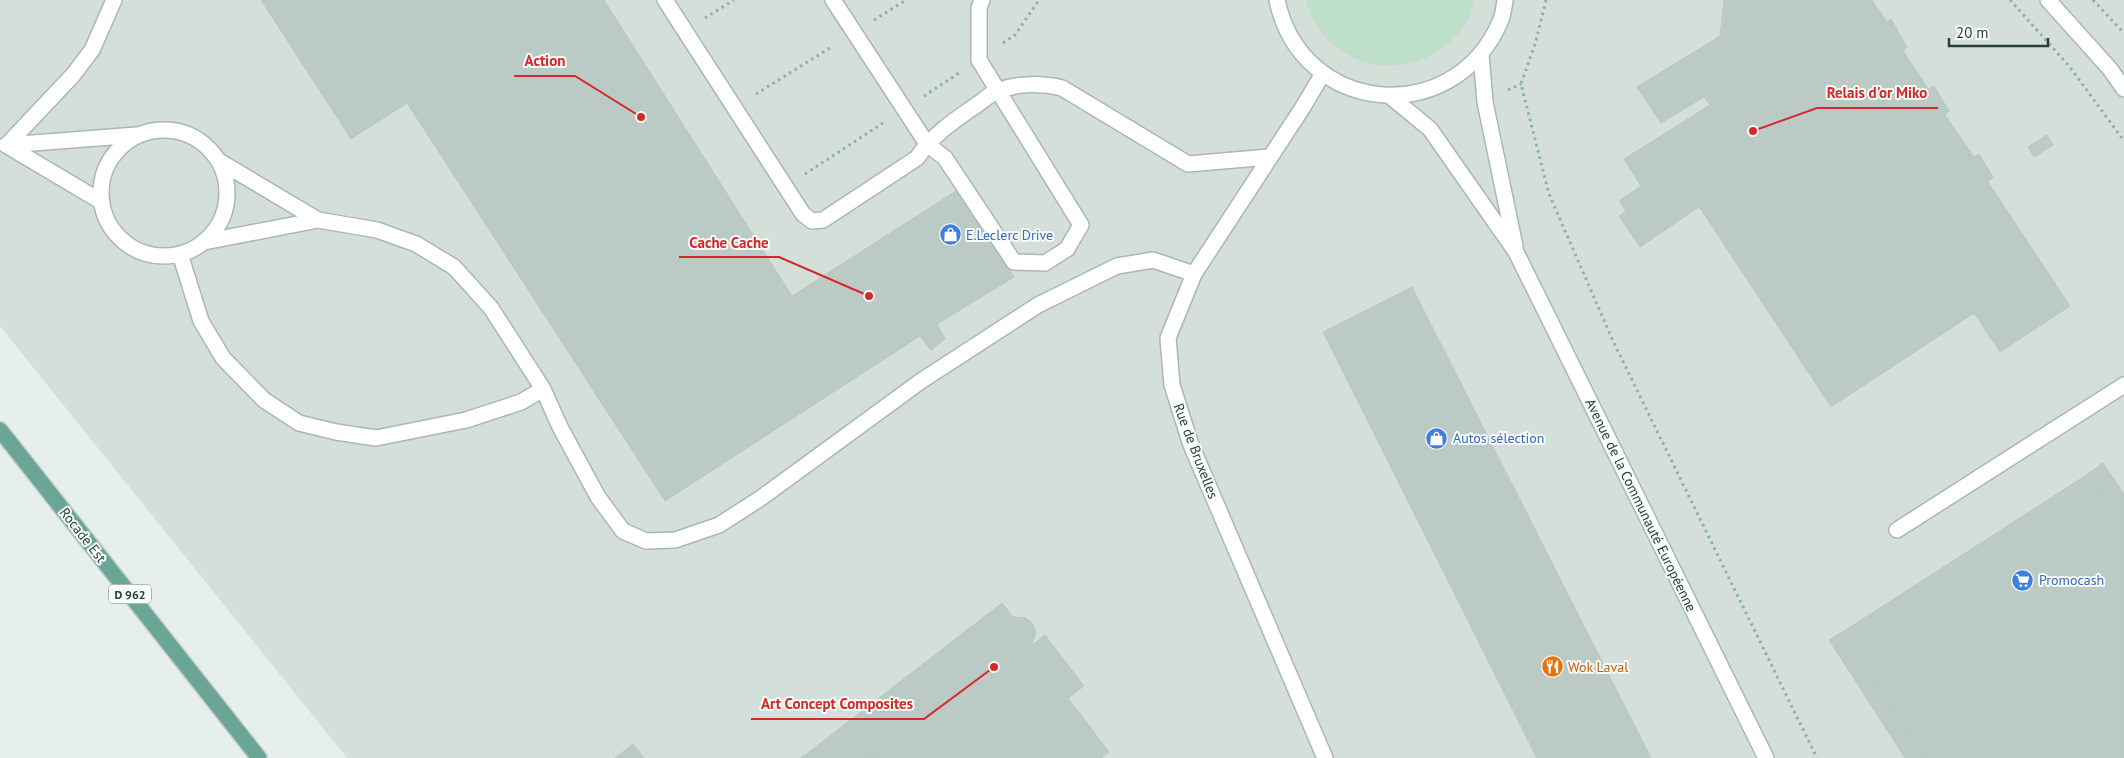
<svg xmlns="http://www.w3.org/2000/svg" width="2124" height="758" viewBox="0 0 2124 758" font-family="'PT Sans',sans-serif">
<style>
.built{fill:#d4dfda}
.green{fill:#bfe0c8}
.building{fill:#bbcac4;stroke:#b8c9c2}
.lines{fill:none;stroke-linecap:round;stroke-linejoin:round}
.lane-casing{stroke:#a8b8b2;stroke-width:18}
.street-casing{stroke:#a8b8b2;stroke-width:18}
.secondary-casing{stroke:#a4bbb3;stroke-width:18}
.primary-casing{stroke:#c2cac8;stroke-width:18}
.path{stroke:#86b3a5;stroke-width:3;stroke-dasharray:2.5 4;stroke-linecap:butt}
.lane{stroke:#fff;stroke-width:15}
.street{stroke:#fff;stroke-width:15}
.secondary{stroke:#fff;stroke-width:15}
.primary{stroke:#6aa596;stroke-width:15}
.labels{text-anchor:middle;dominant-baseline:central;stroke-width:4;stroke-linejoin:round;paint-order:stroke}
.shield{fill:#f7fbf9;stroke:#637a73;stroke-width:1}
.shield-label{font-size:12px;font-weight:bold;fill:#24423a}
.shop-label{font-size:14px;fill:#366cbe;stroke:#f7fbf9;text-anchor:start}
.street-label{font-size:14px;fill:#24423a;stroke:#f7fbf9}
.food-label{font-size:14px;fill:#c56008;stroke:#f7fbf9;text-anchor:start}
.leader{fill:none;stroke:#d62828;stroke-width:2}
.callout-dot{fill:#d62828;stroke:#f7fbf9;stroke-width:2}
.callout-label{font-size:15px;text-anchor:middle;font-weight:bold;fill:#d62828;stroke:#f7fbf9;stroke-width:4;stroke-linejoin:round;paint-order:stroke}
</style>
<rect width="100%" height="100%" fill="#e6efeb"/>
<path class="built" d="M0 0H2124V758H347L0 326Z"/>
<path class="green" d="M1306 0H1475C1472 16 1463 31 1450 42 1400 86 1324 66 1306 0Z"/>
<path class="building" d="M261 0H604L792 296 959 189 1014 277 937 324 945 339 931 350 920 336 665 501 407 103 351 139Z
M1724 0H1872L1887 22 1891 19 1907 47 1903 51 1921 78 1706 217 1699 207 1640 247 1619 216 1626 211 1619 201 1641 186 1624 159 1710 105 1704 97 1661 123 1637 87 1720 36Z
M1921 78 1928 89 1934 86 1949 111 1945 115 1974 157 1979 154 1993 177 1988 182 2070 306 2000 352 1974 313 1831 407 1706 217Z
M2047 135 2053 145 2034 157 2028 147Z
M1412 287 1651 758H1537L1323 332Z
M2103 463 2124 494V529L2088 474Z
M2088 474 2124 529V758H1925L1844 631Z
M1002 603 1013 617 1026 618 1033 624 1036 633 1031 646 1045 635 1084 686 1068 698 1109 752 1101 758H875L848 722Z
M1844 631 1925 758H1905L1829 640Z
M848 722 875 758H801Z
M633 744 644 758H615Z"/>
<g class="lines">
<defs>
<path id="lane" d="M665 0 803 214 812 221 823 220 917 158C933 134 955 120 978 104 984 100 990 94 997 91 1017 83 1042 83 1062 88L1188 164 1269 157
M833 0 927 144 945 158 1014 262 1045 263 1067 249 1081 225 979 60V8L982 0
M101 193a63 63 0 1 1 126 0a63 63 0 1 1-126 0Z
M6 145 102 202
M7 145 73 75 92 50 114 0
M7 145 137 135
M219 161 318 220 377 230 416 244 454 267 491 308 543 389 560 427 598 497 623 531 646 541 675 540 719 525 761 498 921 381 1038 305 1117 266 1153 260 1194 274
M204 242 318 220
M180 254 201 321 223 358 264 400 299 423 336 432 376 438 466 420 521 402 543 389
M1897 530 2124 385"/>
<path id="street" d="M2048 0 2110 69 2124 89
M1322 75 1303 107 1194 274 1168 338 1172 385 1191 445 1325 758"/>
<path id="secondary" d="M1277 0C1301 115 1453 130 1500 22 1503 16 1504 7 1505 0
M1481 54 1485 102 1515 246
M1391 97 1430 129 1516 252 1766 758"/>
<path id="primary" d="M0 430 259 758"/>
</defs>
<use href="#lane" class="lane-casing"/>
<use href="#street" class="street-casing"/>
<use href="#secondary" class="secondary-casing"/>
<use href="#primary" class="primary-casing"/>
<path class="path" d="M1546 0 1536 41 1521 84 1549 194 1613 341 1817 758
M2010 0 2069 66 2124 141
M2093 0 2124 33
M705 18 734 0
M874 20 906 0
M1003 43 1015 35 1039 0
M1508 90 1521 84
M756 94 833 46
M924 96 959 73
M805 174 883 123"/>
<use href="#lane" class="lane"/>
<use href="#street" class="street"/>
<use href="#secondary" class="secondary"/>
<use href="#primary" class="primary"/>
</g>
<defs>
<symbol id="shop-disc" viewBox="-11 -11 22 22"><circle r="9.5" fill="#3f7fe0" stroke="#f7fbf9"/><path d="M-5-2.5h2.3a2.7 3.5 0 0 1 5.4 0H5L5.5 6h-11ZM-1.5-2.5h3a1.5 2.3 0 0 0-3 0Z" fill="#fff"/></symbol>
<symbol id="supermarket-disc" viewBox="-11 -11 22 22"><circle r="9.5" fill="#3f7fe0" stroke="#f7fbf9"/><path d="M-6-5.5h2.5l.6 2H6L4.5 2H-2.5L-4.4-4H-6ZM-1.5 3.2a1.3 1.3 0 1 0 .1 0ZM3 3.2a1.3 1.3 0 1 0 .1 0Z" fill="#fff"/></symbol>
<symbol id="restaurant-disc" viewBox="-11 -11 22 22"><circle r="9.5" fill="#e8710a" stroke="#f7fbf9"/><path d="M-5-6h1v4h1v-4h1v4h1v-4h1v5L-1.5 .5V6h-2V.5L-5-1ZM5-6V6H3V1.5H1.5Q1.5-4 5-6Z" fill="#fff"/></symbol>
</defs>
<g fill-rule="evenodd">
<use href="#shop-disc" x="938" y="222" width="25" height="25"/>
<use href="#shop-disc" x="1424" y="426" width="25" height="25"/>
<use href="#supermarket-disc" x="2010" y="568" width="25" height="25"/>
<use href="#restaurant-disc" x="1540" y="654" width="25" height="25"/>
</g>
<g class="labels">
<rect class="shield" x="109" y="584.5" width="42" height="19" rx="4"/>
<g class="shield-label">
<text x="130" y="594">D 962</text>
</g>
<g class="shop-label">
<text x="966" y="235">E.Leclerc Drive</text>
<text x="1453" y="438">Autos sélection</text>
<text x="2039" y="580">Promocash</text>
</g>
<g class="street-label">
<text transform="translate(1196 451) rotate(69)">Rue de Bruxelles</text>
<text transform="translate(1641 505) rotate(64)">Avenue de la Communauté Européenne</text>
<text transform="translate(83 535) rotate(52)">Rocade Est</text>
</g>
<g class="food-label">
<text x="1568" y="667">Wok Laval</text>
</g>
</g>
<path class="leader" d="M641 117L575 76H514M1753 131L1817 108H1938M869 296L779 257H679M994 667L924 719H751"/>
<g class="callout-dot">
<circle cx="641" cy="117" r="5"/>
<circle cx="1753" cy="131" r="5"/>
<circle cx="869" cy="296" r="5"/>
<circle cx="994" cy="667" r="5"/>
</g>
<g class="callout-label">
<text x="545" y="66">Action</text>
<text x="1877" y="98">Relais d'or Miko</text>
<text x="729" y="248">Cache Cache</text>
<text x="837" y="709">Art Concept Composites</text>
</g>
<path d="M1949 38v8h99v-8" fill="none" stroke="#24423a" stroke-width="2.5"/>
<text x="1956" y="38" font-size="15" fill="#24423a" stroke="#f7fbf9" stroke-width="4" paint-order="stroke">20 m</text>
</svg>
